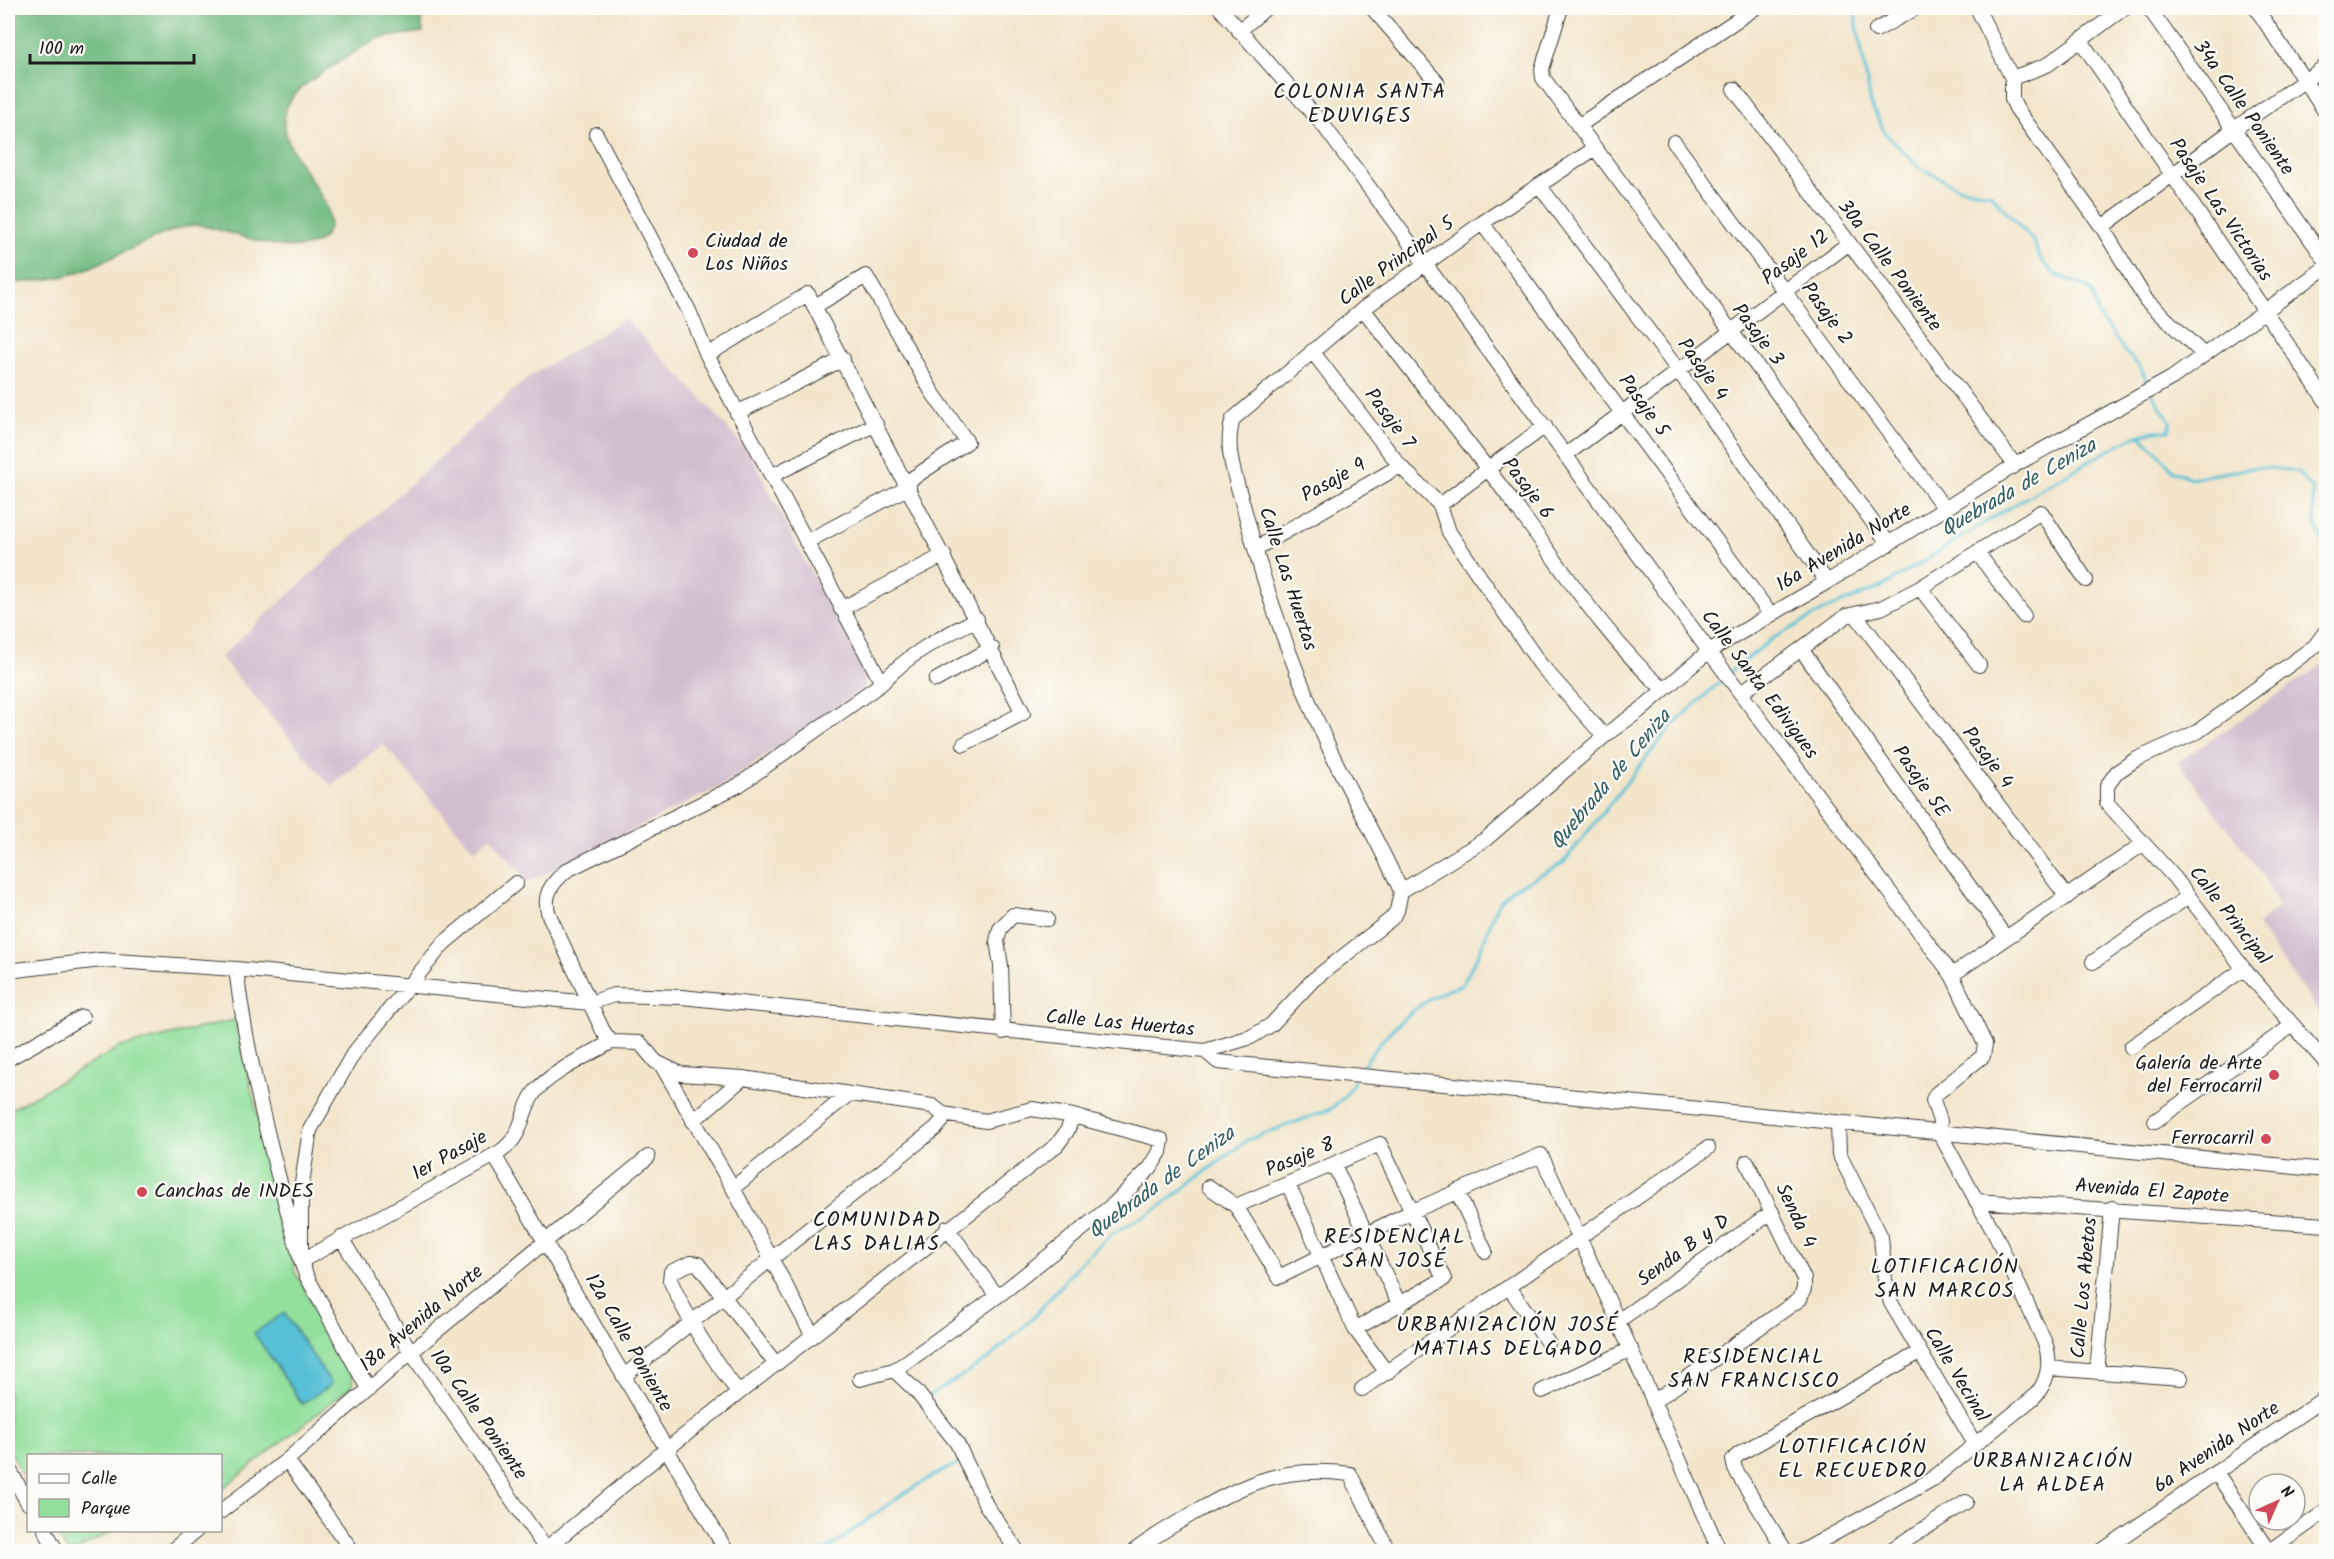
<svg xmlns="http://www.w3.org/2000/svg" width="2334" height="1559" viewBox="0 0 2334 1559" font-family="Kalam,sans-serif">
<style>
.industrial{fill:#d0bdce}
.green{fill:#93e09d;stroke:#587e5c;stroke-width:1.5}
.forest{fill:#76be84;stroke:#496d50;stroke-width:1.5}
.water{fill:#59c0d6;stroke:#3a6e79;stroke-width:1.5}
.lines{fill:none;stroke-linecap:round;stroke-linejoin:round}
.stream{stroke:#59c0d6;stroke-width:3}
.minor-casing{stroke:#3c3a36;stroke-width:16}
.minor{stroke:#fff;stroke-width:14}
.poi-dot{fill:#d1495b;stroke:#fdfcf7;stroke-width:2}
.labels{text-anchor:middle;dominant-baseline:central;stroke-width:4.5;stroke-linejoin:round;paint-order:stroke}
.street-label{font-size:20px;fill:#1c1c1c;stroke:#fdfcf7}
.poi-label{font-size:20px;fill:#1c1c1c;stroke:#fdfcf7;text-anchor:start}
.neighbourhood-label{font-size:21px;letter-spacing:1.5px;fill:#1c1c1c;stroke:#fdfcf7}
.water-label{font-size:21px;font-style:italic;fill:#345e66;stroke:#fdfcf7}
</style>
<rect width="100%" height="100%" fill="#fdfcf7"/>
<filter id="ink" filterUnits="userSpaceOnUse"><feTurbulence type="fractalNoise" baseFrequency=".0167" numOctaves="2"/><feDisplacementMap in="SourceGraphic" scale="12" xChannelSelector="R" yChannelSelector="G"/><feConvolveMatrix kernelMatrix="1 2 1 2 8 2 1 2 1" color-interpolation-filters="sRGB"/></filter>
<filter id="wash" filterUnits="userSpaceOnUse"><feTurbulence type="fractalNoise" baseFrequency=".008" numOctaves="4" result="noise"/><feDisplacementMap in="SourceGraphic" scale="24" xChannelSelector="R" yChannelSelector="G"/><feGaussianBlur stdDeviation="1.35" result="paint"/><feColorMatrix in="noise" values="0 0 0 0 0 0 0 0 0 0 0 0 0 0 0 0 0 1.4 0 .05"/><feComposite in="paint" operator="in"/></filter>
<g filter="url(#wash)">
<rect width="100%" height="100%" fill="#f2e5ca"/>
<path class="industrial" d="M625 319 702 399 752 456 796 545 863 665 865 687 727 783 528 882 490 837 474 850 383 744 331 786 220 657 527 378Z
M2326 662V1022L2257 925 2278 907 2264 877 2178 762Z"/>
<path class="green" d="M235 1020 295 1272 353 1375 352 1386 222 1489 220 1456H28V1484L8 1447V1111L120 1047Z
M55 1531H112L75 1551H67Z"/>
<path class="forest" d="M8 8H419L423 32 379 38 369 43C349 57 305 80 292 98 257 145 348 197 326 234 305 267 228 228 197 225 173 224 103 265 75 273 53 280 30 282 8 283Z"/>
<path class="water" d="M284 1313 332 1384 302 1404 254 1333Z"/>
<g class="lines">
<path class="stream" d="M1854 8 1871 104 1885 133 1919 167 1957 187 1991 194 2034 242 2039 257 2054 274 2087 287 2093 295 2098 314 2125 352 2140 367 2150 387
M2141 435 2174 471 2191 478 2259 467 2297 471 2313 489C2313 507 2312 530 2326 543
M1730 672 1772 639 1827 609 1882 587 2000 513 2093 459 2129 439 2153 431H2169L2170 421 2152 393
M1360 1071C1382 1034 1419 998 1462 985L1480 951 1497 905 1511 890 1563 863 1669 729 1725 677
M926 1398 987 1360 1030 1321 1082 1261 1113 1233 1157 1209 1247 1140 1331 1109 1345 1096 1355 1080
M814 1552 829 1549C871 1517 913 1482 963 1462"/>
</g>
</g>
<g filter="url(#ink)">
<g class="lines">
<defs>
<path id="minor" d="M1220 8 1324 126 1709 651 1952 975 1985 1044 1983 1056 1936 1094 1933 1100 1940 1121 1939 1132 1997 1238 2045 1343C2052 1363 2048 1383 2033 1398L1931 1480 1801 1552
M1372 8 1437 82
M1561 8 1542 69 1543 78 1889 544
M1977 8 2012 78V99L2016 108 2102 227 2146 300 2203 354
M2149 8 2326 261
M2256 8 2326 113
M1876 30 1916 8
M1239 31 1266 8
M2081 41 2326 401
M2012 78 2047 65 2124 8
M1734 89 2015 465
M1578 126 1755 8
M596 134 689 311 707 355 882 683
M1674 142 1945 509
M1539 185 1678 370 1827 582
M1482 223 1771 615
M2102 227 2234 129 2326 66
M815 306 866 276 932 392 967 442 907 482
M1363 309C1416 376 1469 443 1520 512 1565 572 1606 638 1663 689
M1312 351 1400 466 1440 505 1449 532 1540 664 1604 736
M707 355 808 294 1023 713 964 744
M737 413 843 359
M1567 454 1848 244
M771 476 876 424
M1440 505 1545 426
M806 542 909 487
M1255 549 1400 466
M1977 552 2024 616
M1920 588 1979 665
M841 609 944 555
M1855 614 2067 897
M2326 631 2315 646 2197 732 2135 760 2117 772 2107 786V803L2174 877 2244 969 2326 1063
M1801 649 2006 938
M936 680 992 648
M1741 693 1846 616 1881 608 1920 588 2041 512 2086 580
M1401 891 1486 839 1608 733 1639 711 1709 651 1827 582 2015 465 2172 378 2326 267
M2093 962 2189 896
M236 969C248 1068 275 1165 301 1261L306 1275 368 1389
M8 971 101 960 236 969 590 1003 614 995 682 997 1205 1051 1251 1037 1271 1025 1313 980 1391 919 1397 911 1401 891C1380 844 1353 799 1331 752 1296 676 1266 594 1245 512 1237 481 1223 450 1233 419L1363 309 1482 223 1594 149
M1952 975 2143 844
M1003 1032 1001 966 997 941 1000 929 1013 915 1047 919
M611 1042 640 1043 656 1062 681 1074 743 1078 932 1106 943 1114 942 1121 936 1128 624 1376
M2131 1047 2244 969
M1205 1051 1218 1062 2326 1170
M8 1059 82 1017
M662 1066 733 1188 813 1336
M943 1114 986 1121 1032 1109 1073 1116
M693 1121 743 1078
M2155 1121 2293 1025
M1838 1124 1839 1154 1881 1237 1885 1280 1891 1303 1975 1444
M494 1155 727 1552
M1334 1165 1400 1306
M1288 1184 1355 1329 1387 1373
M1209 1187 1236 1206 1279 1277 1413 1211 1541 1155 1618 1321 1720 1552
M733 1188 849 1094
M1457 1191 1485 1251
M1976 1201 2326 1225
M1236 1206 1380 1144 1444 1279 1355 1329
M947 1228 997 1296
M341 1238 411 1352 548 1552
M301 1261 500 1152C525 1134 519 1115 534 1093 549 1073 589 1055 611 1042L603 1031 549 915C542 895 552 883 567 870L739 785 882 683C909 653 942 637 977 619
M301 1261V1190L310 1130 353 1054 444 943 516 883
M1509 1287 1548 1343
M1618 1321 1772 1212
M2048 1368 2181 1378
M894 1370 916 1391 957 1443 986 1505 1018 1552
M2097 1372 2112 1208
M1362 1389 1708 1148
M1542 1391 1631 1349
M739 1393C711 1357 689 1322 670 1280L671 1272 691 1263 698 1264 776 1364
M1653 1402 1800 1299 1804 1289V1279L1747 1162
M287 1460 353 1552
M8 1467 28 1503
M2216 1472 2269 1552
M220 1512 287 1460 411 1352 648 1157
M45 1530 57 1552
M170 1552 197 1530
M542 1552 667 1449 1057 1145 1067 1131 1073 1116 1162 1140 1160 1152 1150 1168 1115 1203 1007 1289 904 1364 894 1370 860 1379
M1133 1552C1152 1537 1172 1526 1192 1514 1248 1482 1284 1465 1350 1474L1389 1552
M1786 1552 1735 1469 1733 1460 1739 1454 1920 1352
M1888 1552 1966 1502
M2100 1552 2326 1397
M2268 1552 2326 1511"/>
</defs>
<use href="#minor" class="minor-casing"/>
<use href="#minor" class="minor"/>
</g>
</g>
<g class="poi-dot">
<circle cx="693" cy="253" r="6"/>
<circle cx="2274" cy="1075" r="6"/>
<circle cx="2266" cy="1139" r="6"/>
<circle cx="142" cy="1192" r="6"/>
</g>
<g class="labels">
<g class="street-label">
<text transform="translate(2243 108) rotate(55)">34a Calle Poniente</text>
<text transform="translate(2220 210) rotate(56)">Pasaje Las Victorias</text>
<text transform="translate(1796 258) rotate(-37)">Pasaje 12</text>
<text transform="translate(1397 262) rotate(-36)">Calle Principal 5</text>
<text transform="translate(1889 266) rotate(53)">30a Calle Poniente</text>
<text transform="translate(1826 314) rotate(54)">Pasaje 2</text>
<text transform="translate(1757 335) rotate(53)">Pasaje 3</text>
<text transform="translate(1702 370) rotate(54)">Pasaje 4</text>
<text transform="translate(1643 406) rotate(54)">Pasaje 5</text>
<text transform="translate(1389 419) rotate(53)">Pasaje 7</text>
<text transform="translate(1334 481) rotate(-29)">Pasaje 9</text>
<text transform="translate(1527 489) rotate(53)">Pasaje 6</text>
<text transform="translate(1844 548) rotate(-31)">16a Avenida Norte</text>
<text transform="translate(1287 579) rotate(72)">Calle Las Huertas</text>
<text transform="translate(1759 685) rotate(53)">Calle Santa Edivigues</text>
<text transform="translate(1987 758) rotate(53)">Pasaje 4</text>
<text transform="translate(1920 782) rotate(55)">Pasaje 5E</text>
<text transform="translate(2229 916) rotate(52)">Calle Principal</text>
<text transform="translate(1120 1024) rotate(5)">Calle Las Huertas</text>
<text transform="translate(450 1156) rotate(-29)">1er Pasaje</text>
<text transform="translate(1300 1158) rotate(-23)">Pasaje 8</text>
<text transform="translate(2152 1192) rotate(4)">Avenida El Zapote</text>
<text transform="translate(1795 1216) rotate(64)">Senda 4</text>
<text transform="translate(1684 1251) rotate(-36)">Senda B y D</text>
<text transform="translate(2085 1288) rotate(-85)">Calle Los Abetos</text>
<text transform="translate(422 1319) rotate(-40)">18a Avenida Norte</text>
<text transform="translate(628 1343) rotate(60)">12a Calle Poniente</text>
<text transform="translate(1956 1375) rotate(59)">Calle Vecinal</text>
<text transform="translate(478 1415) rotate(55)">10a Calle Poniente</text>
<text transform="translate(2217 1448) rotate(-34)">6a Avenida Norte</text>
</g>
<g class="poi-label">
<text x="705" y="242">Ciudad de<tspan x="705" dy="23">Los Niños</tspan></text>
<text x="2262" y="1064" text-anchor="end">Galería de Arte<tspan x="2262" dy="23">del Ferrocarril</tspan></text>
<text x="2254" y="1139" text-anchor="end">Ferrocarril</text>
<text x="154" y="1192">Canchas de INDES</text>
</g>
<g class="neighbourhood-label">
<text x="1360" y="92">COLONIA SANTA<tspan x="1360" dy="24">EDUVIGES</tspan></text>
<text x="877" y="1220">COMUNIDAD<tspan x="877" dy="24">LAS DALIAS</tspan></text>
<text x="1395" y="1237">RESIDENCIAL<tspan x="1395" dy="24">SAN JOSÉ</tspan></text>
<text x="1945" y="1267">LOTIFICACIÓN<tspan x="1945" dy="24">SAN MARCOS</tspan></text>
<text x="1508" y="1325">URBANIZACIÓN JOSÉ<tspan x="1508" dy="24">MATIAS DELGADO</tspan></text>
<text x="1754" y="1357">RESIDENCIAL<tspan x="1754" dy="24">SAN FRANCISCO</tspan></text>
<text x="1853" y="1447">LOTIFICACIÓN<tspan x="1853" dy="24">EL RECUEDRO</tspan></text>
<text x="2053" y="1461">URBANIZACIÓN<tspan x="2053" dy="24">LA ALDEA</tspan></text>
</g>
<g class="water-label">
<text transform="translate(2019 488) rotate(-30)">Quebrada de Ceniza</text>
<text transform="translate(1611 780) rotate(-50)">Quebrada de Ceniza</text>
<text transform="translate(1162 1183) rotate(-36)">Quebrada de Ceniza</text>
</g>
</g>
<rect width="2334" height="1559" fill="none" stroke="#fdfcf7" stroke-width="30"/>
<rect x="27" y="1454" width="195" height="78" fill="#fdfcf7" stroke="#a3a29f" stroke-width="1.5"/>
<rect x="39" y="1474" width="30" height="9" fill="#ffffff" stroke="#a3a29f" stroke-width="1.5"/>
<text x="81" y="1484" font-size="18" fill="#1c1c1c">Calle</text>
<rect x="39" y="1499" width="30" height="18" fill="#93e09d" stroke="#a3a29f" stroke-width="1.5"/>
<text x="81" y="1514" font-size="18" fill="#1c1c1c">Parque</text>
<g transform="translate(2277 1502) rotate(45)"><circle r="28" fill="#fdfcf7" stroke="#a3a29f" stroke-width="1.5"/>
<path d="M0-4.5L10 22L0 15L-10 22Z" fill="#d1495b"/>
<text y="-9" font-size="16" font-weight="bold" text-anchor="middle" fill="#1c1c1c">N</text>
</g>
<path d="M30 54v9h164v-9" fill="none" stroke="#1c1c1c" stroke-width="3"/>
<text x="39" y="54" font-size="18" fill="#1c1c1c" stroke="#fdfcf7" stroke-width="4.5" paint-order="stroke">100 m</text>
</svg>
